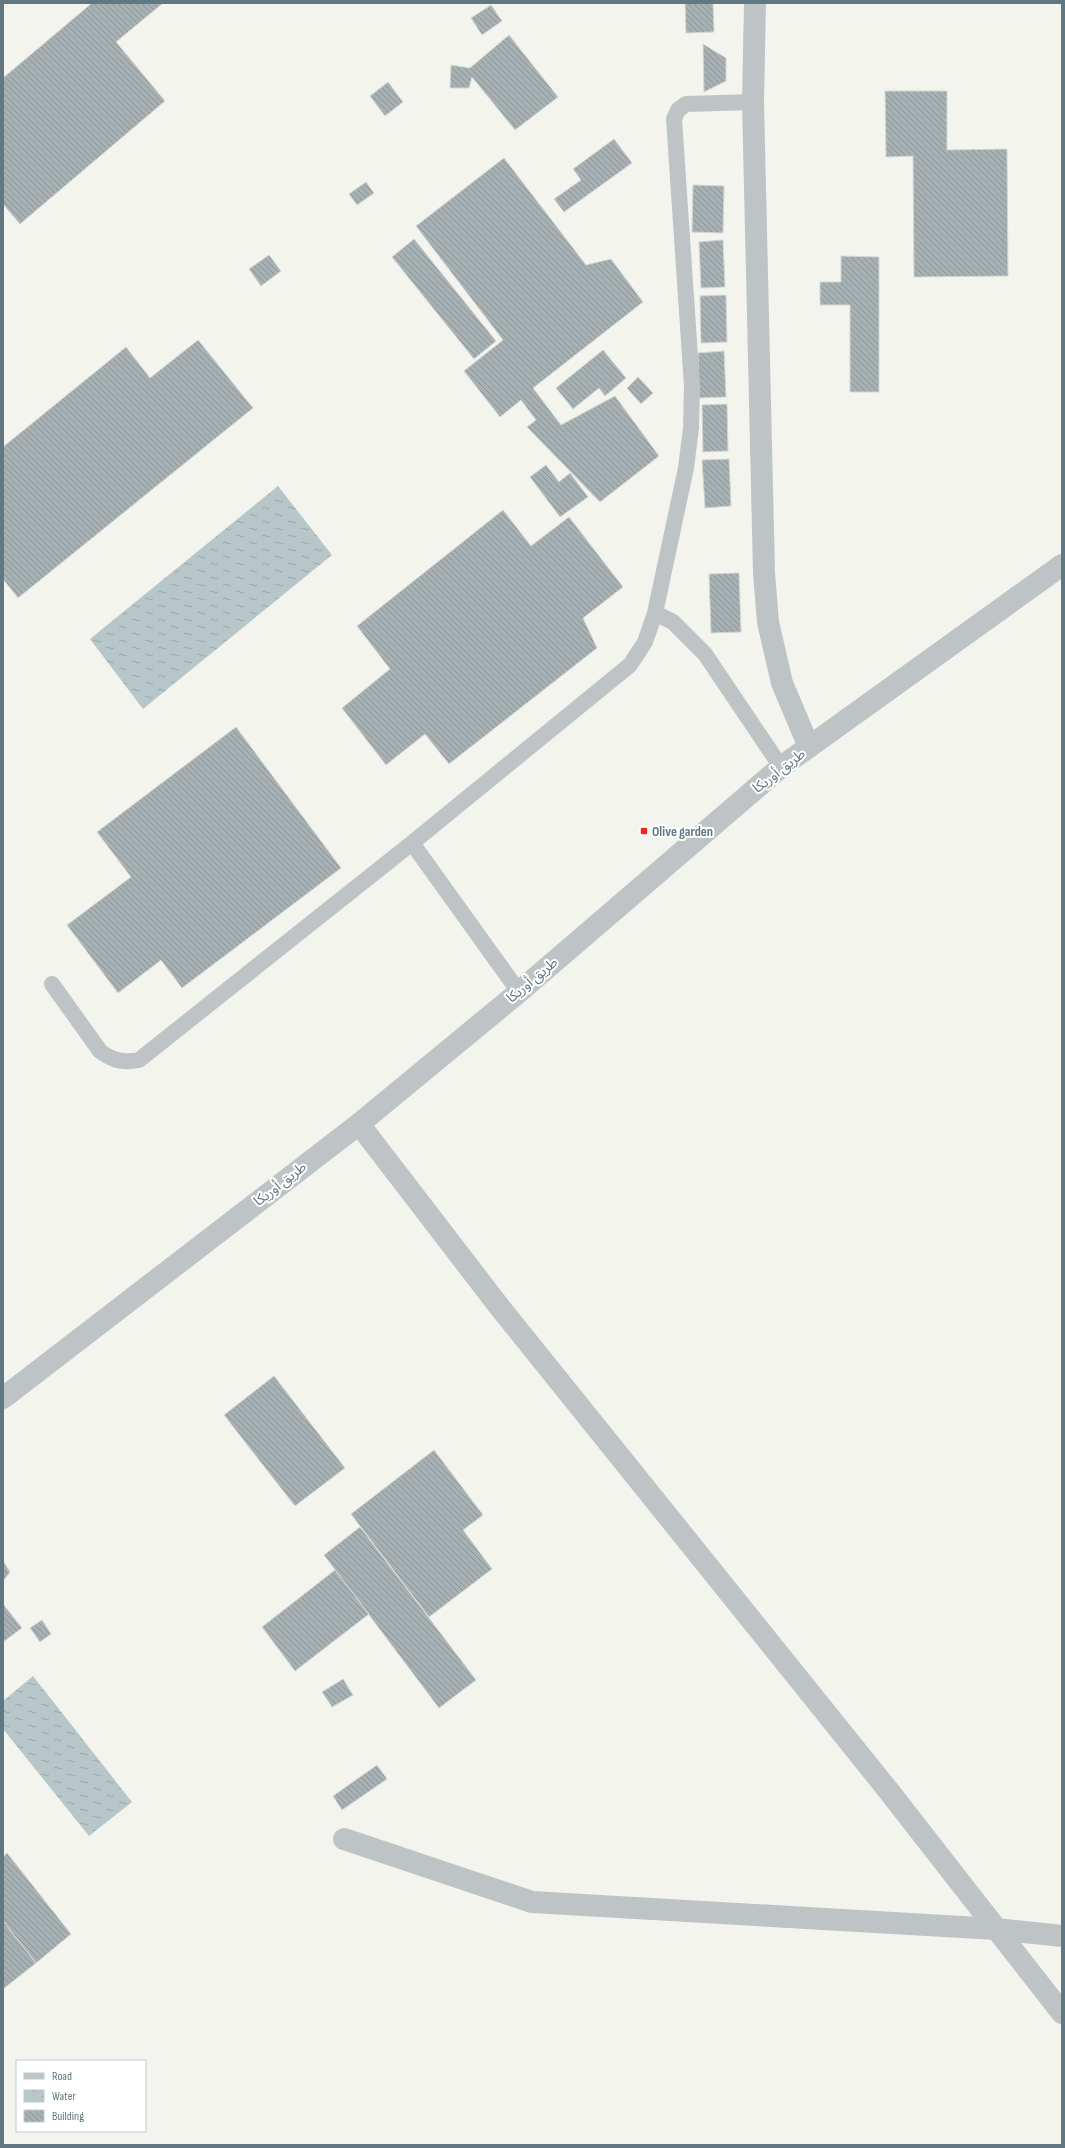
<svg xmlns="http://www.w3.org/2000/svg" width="1065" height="2148" viewBox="0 0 1065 2148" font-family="'Sofia Sans Condensed','Noto Sans Arabic',sans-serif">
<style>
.water{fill:url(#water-ripples)}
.building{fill:url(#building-back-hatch);stroke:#d5d5d2}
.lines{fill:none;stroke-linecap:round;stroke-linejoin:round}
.service{stroke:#bec4c6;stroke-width:16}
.minor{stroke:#bec4c6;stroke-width:22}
.tertiary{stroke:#bec4c6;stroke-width:22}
.poi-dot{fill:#eb2c19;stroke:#fff;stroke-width:1.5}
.labels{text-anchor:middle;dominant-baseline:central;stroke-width:4;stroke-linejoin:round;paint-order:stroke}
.street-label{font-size:14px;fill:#617882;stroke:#fff}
.poi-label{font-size:14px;font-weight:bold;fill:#617882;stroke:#fff;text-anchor:start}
</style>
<defs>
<pattern id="water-ripples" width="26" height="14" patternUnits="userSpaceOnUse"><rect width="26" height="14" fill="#b7c6c9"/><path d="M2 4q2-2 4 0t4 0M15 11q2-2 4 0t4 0" fill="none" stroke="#98a6a9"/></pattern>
<pattern id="building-back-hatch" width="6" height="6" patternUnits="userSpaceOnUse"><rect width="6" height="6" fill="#a7b1b4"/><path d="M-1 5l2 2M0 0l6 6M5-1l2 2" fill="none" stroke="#8b9598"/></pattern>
</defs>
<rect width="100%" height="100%" fill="#f4f4ef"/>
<path class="water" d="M278 486 332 555 143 709 90 639Z
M33 1676 132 1802 89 1836 3 1729V1701Z"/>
<path class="building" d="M92 3H163L116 42 165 101 20 224 3 204V78Z
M685 3H713L714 32 686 33Z
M491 5 502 21 482 35 471 18Z
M509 35 558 97 515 130 472 77 469 88H450L451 65 470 68Z
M703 44 726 58V81L704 92Z
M388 82 403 102 385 116 370 96Z
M885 91H947V150L1007 149 1008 276 914 277 913 156 886 157Z
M614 139 632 163 564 212 554 199 581 180 573 169Z
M504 158 586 265 611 259 643 302 533 388 561 425 615 396 659 456 600 502 527 427 536 420 521 400 500 417 464 371 503 340 416 226Z
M366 182 374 193 357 205 349 194Z
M693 185 724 186 723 233 692 232Z
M414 239 496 341 474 359 392 257Z
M723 240 725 287 701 288 699 242Z
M269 255 281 271 261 286 249 269Z
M841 256 879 257V392H850V305H820V282H841Z
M726 295 727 342 701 343 700 296Z
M198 340 253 408 18 598 3 579V447L126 347 150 378Z
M603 350 626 378 605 396 599 388 573 409 556 388Z
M724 351 726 397 699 398 698 353Z
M638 377 653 393 641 404 627 388Z
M727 404 728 451 703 452 702 405Z
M729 459 731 506 705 508 702 460Z
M546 465 559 482 570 473 588 497 560 517 530 477Z
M503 510 531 546 569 517 623 587 583 618 597 648 449 764 425 734 386 765 342 708 390 669 357 626Z
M739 573 741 632 711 633 709 574Z
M236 727 341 868 182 988 161 960 118 993 67 925 131 877 97 832Z
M274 1376 345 1468 295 1506 224 1415Z
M434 1450 483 1515 463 1530 492 1569 429 1617 351 1514Z
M360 1527 476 1680 439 1708 324 1555Z
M3 1561 10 1572 3 1581Z
M335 1570 369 1614 295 1671 262 1627Z
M3 1604 22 1628 3 1642Z
M42 1620 51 1634 40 1642 30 1628Z
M343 1679 353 1695 332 1707 322 1692Z
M377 1765 387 1779 342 1810 333 1796Z
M7 1853 71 1934 36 1963 3 1921V1857Z
M3 1921 36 1963 3 1989Z"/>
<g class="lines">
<path class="service" d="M655 613 673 622 705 654 781 767
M412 843 519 992
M52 984 100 1051C113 1061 124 1063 139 1060L412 843 630 665 645 642 655 613 686 468 691 428 692 386 674 119 678 110 686 104 753 102"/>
<path class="minor" d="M755 3 753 102 764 573 768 622 782 683 809 747
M359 1124 498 1305 888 1790 1062 2013
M344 1839 532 1902 996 1929 1062 1936"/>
<path class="tertiary" d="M3 1398 359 1124 519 992 781 767 1062 565"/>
</g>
<rect class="poi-dot" x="640" y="827" width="8" height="8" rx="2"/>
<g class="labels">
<g class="street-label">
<text transform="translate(779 771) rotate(-38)">طريق أوريكا</text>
<text transform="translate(532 980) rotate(-40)">طريق أوريكا</text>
<text transform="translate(280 1184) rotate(-38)">طريق أوريكا</text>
</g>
<g class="poi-label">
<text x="652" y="831">Olive garden</text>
</g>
</g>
<rect width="1065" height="2148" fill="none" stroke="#617882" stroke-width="8"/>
<rect x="16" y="2060" width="130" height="72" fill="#ffffff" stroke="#c0c9cd"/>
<rect x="24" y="2073" width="20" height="6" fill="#bec4c6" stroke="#c0c9cd"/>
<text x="52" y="2080" font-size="12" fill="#617882">Road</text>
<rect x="24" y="2090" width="20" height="12" fill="url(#water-ripples)" stroke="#c0c9cd"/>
<text x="52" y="2100" font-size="12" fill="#617882">Water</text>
<rect x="24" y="2110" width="20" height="12" fill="url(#building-back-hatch)" stroke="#c0c9cd"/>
<text x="52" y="2120" font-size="12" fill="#617882">Building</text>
</svg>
